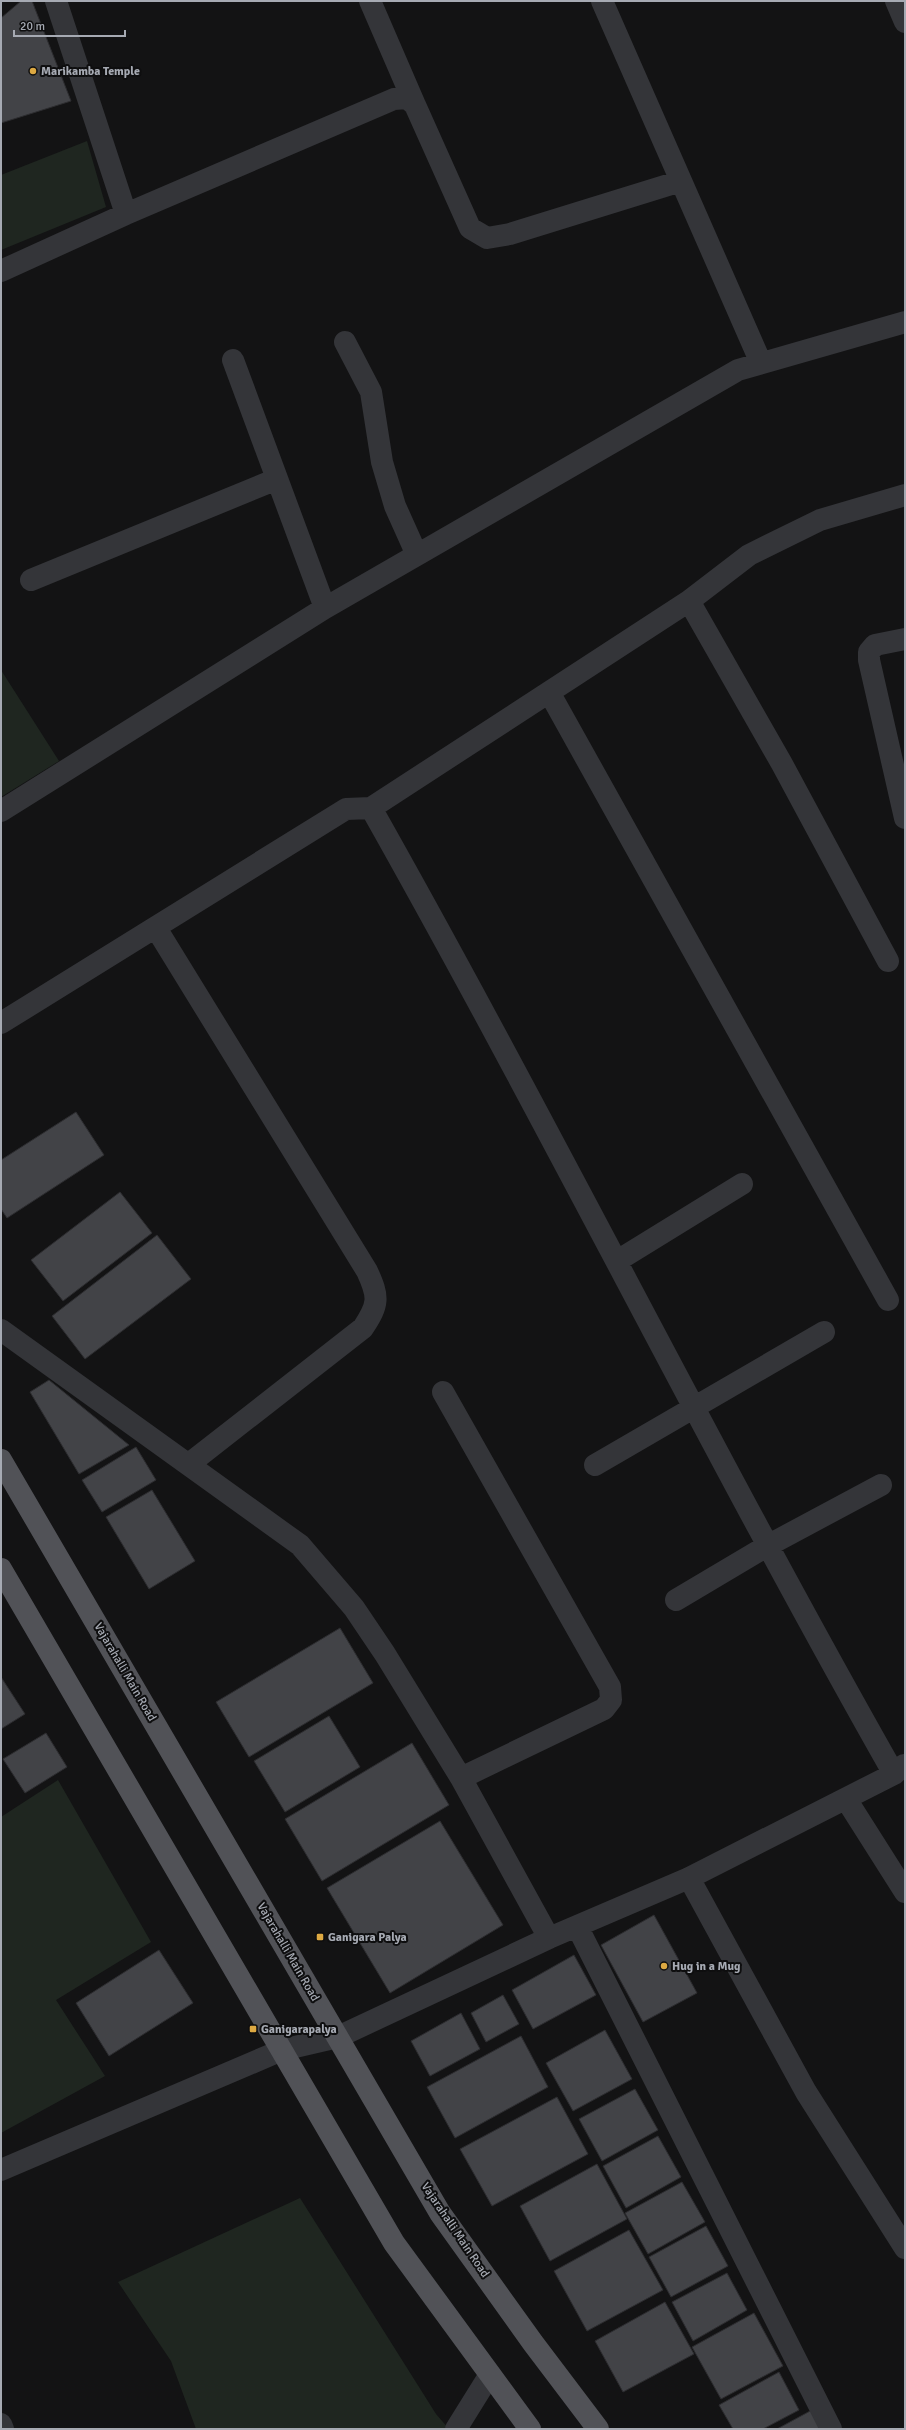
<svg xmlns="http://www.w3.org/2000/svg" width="906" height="2430" viewBox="0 0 906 2430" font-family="Signika,sans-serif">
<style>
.green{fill:#1f2620}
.building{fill:#424347;stroke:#2d2d30}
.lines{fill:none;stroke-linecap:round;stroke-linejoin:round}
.minor{stroke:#343539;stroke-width:22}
.major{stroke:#515257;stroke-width:22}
.poi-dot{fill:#dda942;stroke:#0e0e0f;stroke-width:1.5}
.labels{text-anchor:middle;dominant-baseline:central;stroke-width:4;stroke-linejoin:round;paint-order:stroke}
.poi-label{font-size:12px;font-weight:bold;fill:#a6aab3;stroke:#0e0e0f;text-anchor:start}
.street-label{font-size:12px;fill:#a6aab3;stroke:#0e0e0f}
</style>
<rect width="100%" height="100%" fill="#131314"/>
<path class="green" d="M87 141 106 207 1 250V175Z
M1 670 59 761 1 797Z
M58 1780 151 1942 56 2000 105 2076 1 2133V1817Z
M300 2198 436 2414 449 2429H196L171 2361 118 2282Z"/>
<path class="building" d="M21 1H32L71 101 1 123V18Z
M76 1112 104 1155 7 1218 1 1209V1160Z
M120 1192 152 1233 63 1301 31 1260Z
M157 1235 191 1279 85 1359 52 1316Z
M49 1380 129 1445 79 1474 30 1392Z
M136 1447 156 1480 102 1512 82 1480Z
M152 1490 195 1561 149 1589 106 1517Z
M340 1628 373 1683 249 1757 216 1702Z
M1 1677 25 1714 1 1729Z
M329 1716 360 1767 285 1812 254 1761Z
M46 1733 67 1767 25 1793 3 1759Z
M412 1743 449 1805 322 1881 285 1819Z
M440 1821 503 1925 390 1993 327 1888Z
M654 1915 697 1993 643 2022 601 1945Z
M159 1950 193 2003 109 2056 76 2003Z
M574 1955 596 1995 533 2029 512 1990Z
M503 1995 519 2024 486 2042 471 2013Z
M461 2013 480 2049 430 2076 411 2041Z
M605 2030 632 2079 573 2111 546 2063Z
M521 2036 548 2087 455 2138 427 2087Z
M635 2089 658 2130 602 2161 579 2119Z
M557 2097 588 2154 492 2206 460 2149Z
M658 2136 681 2177 626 2208 603 2166Z
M597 2164 627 2219 550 2261 520 2206Z
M682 2182 705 2222 648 2254 625 2213Z
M706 2226 728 2266 671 2297 649 2257Z
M629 2230 663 2290 587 2331 554 2271Z
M727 2273 747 2310 693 2341 672 2302Z
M665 2302 694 2354 623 2392 595 2341Z
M754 2313 783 2366 721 2399 692 2347Z
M779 2372 799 2410 763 2429H733L719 2405Z
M812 2410 823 2429H777Z"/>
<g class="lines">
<path class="minor" d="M56 1 126 214
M370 1 415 105
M602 1 761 363
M896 1 905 22
M1 271 126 214 394 99 407 98 415 105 470 228 487 238 510 234 681 181
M345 342 371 392 382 462 395 506 417 555
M233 360 325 608
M31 580 277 479
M689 601 749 555 820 520 905 495
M905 639 875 645 869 652V660L905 818
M549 692 888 1300
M371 808 689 601 782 764 888 961
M1 811 325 608 738 370 905 322
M156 928 367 1271C379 1297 379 1304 363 1328L189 1464
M1 1023 346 809 371 808C551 1127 713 1455 894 1774
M617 1261 742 1184
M1 1330 300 1545 354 1608 385 1654 461 1778 549 1938
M443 1392 610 1687 611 1700 604 1709 461 1778
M595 1465 824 1332
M676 1600 767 1546 881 1485
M846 1799 905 1892
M689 1878 806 2092 905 2248
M577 1926 831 2429
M1 2170 282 2050 338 2037 549 1938 689 1878 894 1774 904 1765
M1 2424 3 2429
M456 2429 489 2376"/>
<path class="major" d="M1 1460 440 2213 533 2343 598 2429
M1 1569 394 2243 530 2429"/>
</g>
<g class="poi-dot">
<circle cx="33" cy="71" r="4"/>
<rect x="316" y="1933" width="8" height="8" rx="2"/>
<circle cx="664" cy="1966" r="4"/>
<rect x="249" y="2025" width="8" height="8" rx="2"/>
</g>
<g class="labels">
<g class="poi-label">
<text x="41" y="71">Marikamba Temple</text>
<text x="328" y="1937">Ganigara Palya</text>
<text x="672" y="1966">Hug in a Mug</text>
<text x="261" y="2029">Ganigarapalya</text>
</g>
<g class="street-label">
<text transform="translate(125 1672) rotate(60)">Vajarahalli Main Road</text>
<text transform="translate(288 1952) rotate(60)">Vajarahalli Main Road</text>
<text transform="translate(455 2230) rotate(56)">Vajarahalli Main Road</text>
</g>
</g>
<rect width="906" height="2430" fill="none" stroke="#a6aab3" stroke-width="4"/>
<path d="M14 30v6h111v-6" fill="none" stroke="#a6aab3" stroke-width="2"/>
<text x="20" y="30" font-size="12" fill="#a6aab3" stroke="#0e0e0f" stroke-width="3" paint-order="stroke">20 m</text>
</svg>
